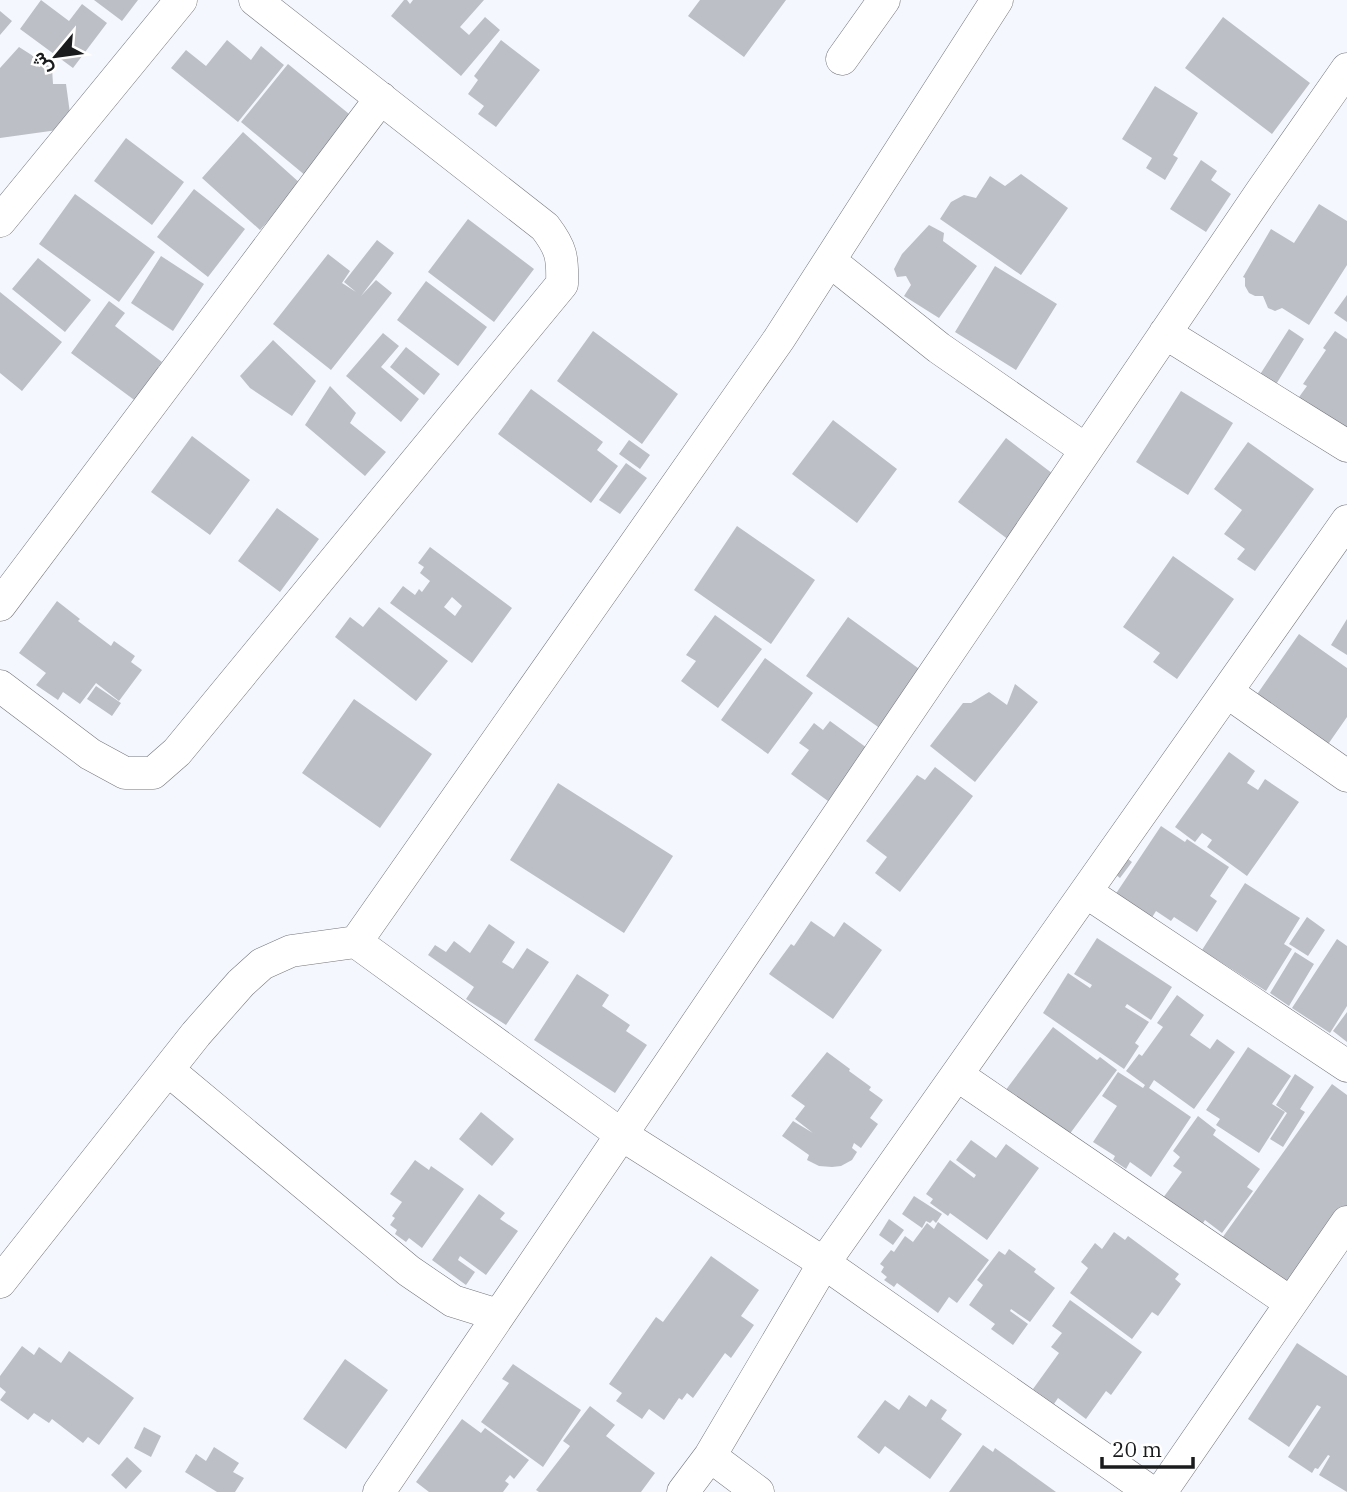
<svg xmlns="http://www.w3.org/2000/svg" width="1347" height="1492" viewBox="0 0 1347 1492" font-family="'IBM Plex Serif',Vazirmatn,serif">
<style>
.building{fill:#bdbfc6;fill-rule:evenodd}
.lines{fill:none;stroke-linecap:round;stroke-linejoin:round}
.minor-casing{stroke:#74767c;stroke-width:33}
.minor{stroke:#fff;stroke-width:32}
</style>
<rect width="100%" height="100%" fill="#f5f7fe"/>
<path class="building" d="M41 0 69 21 82 4 107 23 73 68 20 29Z
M94 0H138L122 21Z
M404 0H407L410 4 413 0H484L460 27 469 35 485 17 500 30 461 76 391 16Z
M700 0H786L744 57 688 16Z
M0 11 12 21 0 35Z
M1223 17 1310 83 1272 134 1185 68Z
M227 40 251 60 261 46 284 65 238 122 171 68 186 50 206 66Z
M501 40 540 70 496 127 478 114 484 106 468 94 478 80 474 76Z
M19 47 52 68 53 84H66L72 128 0 138V68Z
M288 64 354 118 306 176 241 122Z
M1155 86 1198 113 1173 155 1178 158 1165 180 1146 168 1152 158 1122 139Z
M243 132 301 184 260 230 202 178Z
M126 138 184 182 152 225 94 181Z
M1201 160 1217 171 1211 180 1231 194 1206 232 1170 209Z
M1021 174 1068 208 1021 275 940 219 951 202 964 195 976 198 990 176 1005 186Z
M194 189 245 229 208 277 157 237Z
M75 194 155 252 119 302 39 244Z
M1319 204 1347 221V265L1309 325 1282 308 1275 311 1268 308 1263 296H1255L1249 293 1245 286V278L1243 277 1271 229 1294 243Z
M468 219 534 269 494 322 428 272Z
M929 225 944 233 943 241 977 266 939 318 904 296 911 285 906 276 897 277 894 269 902 254Z
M377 240 394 253 361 296 376 280 392 293 331 370 273 324 328 254 350 271 342 283 356 292 344 282Z
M161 256 204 284 173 331 131 303Z
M38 258 91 300 65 332 12 289Z
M995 266 1057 304 1016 370 955 332Z
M426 281 487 327 458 366 397 320Z
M0 292 62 342 22 391 0 373Z
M1347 295V322L1334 313Z
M109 301 125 313 115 326 162 362 158 367 165 372 141 405 71 353Z
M1289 329 1304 339 1275 386 1259 376Z
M593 331 678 394 642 444 557 381Z
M1335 331 1347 339V440L1294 404 1307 386 1303 384 1326 350 1323 348Z
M383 333 399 346 381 367 419 399 401 422 346 376Z
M273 340 316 381 292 416 250 388 240 376Z
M406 347 440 374 424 395 390 367Z
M330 386 356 413 350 423 386 452 365 476 305 425Z
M531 389 603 442 597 450 618 466 591 503 498 434Z
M1181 391 1233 423 1188 495 1136 462Z
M833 420 897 469 857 523 792 474Z
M192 436 250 480 210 535 151 492Z
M1006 438 1061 480 1013 543 958 502Z
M629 440 650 455 640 469 619 454Z
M1248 442 1314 489 1255 571 1237 559 1245 549 1224 534 1242 510 1214 489Z
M626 463 647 478 620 514 599 500Z
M277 508 319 539 280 592 238 561Z
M737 526 815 580 771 644 694 590Z
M430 547 512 608 472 663 390 603 403 586 415 595 419 589 422 592 430 581 420 573 424 567 418 563ZM452 597 462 606 455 616 444 607Z
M1173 556 1234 599 1177 679 1153 662 1160 653 1123 627Z
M57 601 80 619 78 621 111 646 114 641 135 656 131 662 142 670 119 701 96 683 80 704 63 692 58 700 36 685 46 673 19 653Z
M379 607 448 661 416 701 335 637 350 617 363 627Z
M715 615 762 649 718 708 681 681 696 661 686 655Z
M848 617 922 671 881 729 806 676Z
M1347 619V655L1331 645Z
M1299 634 1347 668V717L1322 753 1251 703Z
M765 658 813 693 768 754 721 720Z
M1015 684 1038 702 975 782 930 746 963 703H971L989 692 1007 705Z
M96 686 121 703 112 716 87 699Z
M354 699 432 754 380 828 302 773Z
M830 721 867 748 828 801 791 774 809 750 799 743 814 723 823 730Z
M1229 752 1255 771 1247 783 1258 790 1265 779 1299 802 1247 876 1207 847 1212 840 1202 833 1195 842 1175 827Z
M935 767 973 796 900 892 875 873 887 857 866 841 917 775 925 780Z
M558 783 673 856 624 933 510 860Z
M1161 826 1185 842 1187 839 1229 867 1210 896 1217 901 1197 932 1174 917 1171 921 1156 911 1151 919 1115 895Z
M1120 853 1132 862 1120 878 1109 869Z
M1245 883 1300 918 1284 944 1292 949 1266 991 1202 950Z
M1307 917 1325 930 1308 956 1289 944Z
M811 921 834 937 844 922 882 950 833 1019 769 974 791 944 794 946Z
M489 924 515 942 502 962 513 969 527 948 549 962 506 1025 466 999 474 987 428 955 435 945 446 952 454 941 470 953Z
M1097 938 1172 987 1151 1020 1127 1004 1125 1007 1149 1022 1135 1043 1139 1046 1124 1069 1043 1013 1068 973 1090 988 1092 985 1074 974Z
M1337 939 1347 946V1006L1330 1033 1292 1008Z
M1295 952 1314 964 1289 1006 1270 993Z
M577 974 609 995 602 1006 630 1025 626 1031 647 1045 615 1093 534 1040Z
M1177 995 1204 1015 1190 1035 1210 1049 1217 1039 1235 1052 1194 1109 1154 1080 1149 1088 1191 1117 1151 1177 1130 1162 1126 1169 1113 1160 1115 1156 1093 1142 1117 1106 1102 1096 1118 1072 1143 1088 1145 1085 1126 1071 1139 1054 1142 1056 1163 1027 1157 1023Z
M1347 1012V1042L1333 1031Z
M1053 1027 1097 1060 1100 1057 1117 1070 1066 1139 1005 1091Z
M1248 1047 1291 1076 1272 1104 1285 1112 1259 1153 1216 1125 1220 1119 1206 1110Z
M827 1052 850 1069 849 1071 871 1087 869 1090 883 1100 870 1118 878 1124 861 1148 854 1143 852 1148 857 1152 852 1160 841 1166 832 1167 819 1166 807 1160 809 1155 782 1136 793 1121 813 1133 795 1119 805 1106 791 1096Z
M1295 1074 1314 1087 1300 1109 1305 1112 1283 1147 1270 1139 1287 1113 1276 1105Z
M1332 1084 1347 1095V1212L1290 1291 1266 1274 1269 1269 1245 1252 1242 1257 1220 1241Z
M481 1112 514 1139 492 1166 459 1139Z
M1198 1116 1216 1130 1213 1135 1260 1169 1247 1187 1253 1191 1222 1233 1205 1220 1201 1226 1163 1198 1182 1172 1173 1166 1180 1157 1173 1151Z
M971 1140 996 1158 1006 1144 1039 1168 987 1240 950 1213 948 1216 930 1203 933 1199 926 1194 950 1160 974 1178 976 1175 956 1160Z
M415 1160 429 1170 431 1166 464 1189 422 1248 409 1238 406 1242 395 1234 397 1230 390 1225 395 1218 392 1216 402 1202 390 1194Z
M479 1194 505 1213 500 1219 518 1231 486 1275 460 1256 458 1260 475 1272 466 1285 432 1260Z
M914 1196 942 1214 936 1223 933 1220 930 1223 926 1221 922 1228 902 1214Z
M889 1219 904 1230 893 1245 879 1235Z
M938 1222 989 1260 957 1303 949 1297 938 1313 897 1283 894 1287 884 1280 887 1277 881 1272 884 1267 880 1264 891 1250 894 1252 905 1236 913 1242 927 1223 934 1229Z
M1114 1232 1125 1240 1128 1236 1179 1274 1175 1279 1181 1284 1158 1316 1152 1312 1132 1339 1070 1293 1088 1268 1081 1262 1095 1243 1102 1249Z
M1009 1249 1036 1269 1034 1272 1055 1288 1030 1322 1011 1309 1010 1311 1028 1324 1013 1345 991 1329 995 1324 969 1305 983 1285 977 1280 999 1251 1005 1255Z
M711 1256 759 1290 741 1316 754 1325 731 1358 725 1353 693 1398 687 1393 682 1400 679 1398 664 1420 649 1409 642 1419 616 1401 622 1393 609 1384 656 1317 663 1322Z
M1070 1300 1142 1352 1111 1395 1106 1391 1086 1419 1058 1398 1054 1404 1033 1389 1059 1353 1051 1347 1062 1333 1052 1326Z
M1297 1343 1347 1376V1492L1319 1475 1330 1456 1328 1455 1318 1469 1315 1468 1312 1473 1288 1457 1321 1407 1317 1405 1289 1447 1248 1419Z
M22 1346 34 1355 39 1347 61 1363 69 1351 134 1398 99 1445 88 1437 83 1443 52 1419 49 1423 34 1413 28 1420 0 1400 6 1392 0 1387V1376Z
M345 1359 388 1390 346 1449 303 1419Z
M513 1364 581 1410 543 1467 481 1422 509 1383 502 1379Z
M909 1395 926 1407 931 1399 947 1410 941 1419 962 1434 930 1479 885 1446 879 1454 857 1437 885 1400 899 1410Z
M590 1406 615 1425 606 1436 655 1473 641 1492H539L536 1490 570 1446 563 1441Z
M462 1419 481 1433 485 1428 529 1460 514 1479 510 1475 505 1481 509 1484 503 1492H429L416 1482Z
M144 1427 161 1436 151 1457 134 1448Z
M983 1445 993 1452 995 1448 1056 1492H949Z
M214 1447 239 1463 233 1472 244 1478 235 1492H217L185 1472 196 1454 206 1461Z
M127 1457 142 1471 126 1489 111 1475Z"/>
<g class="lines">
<defs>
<path id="minor" d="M842 59 884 0
M0 221 181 0
M830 261 939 348 1086 450
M1165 333 1347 446
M0 605 381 98
M0 686 90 754 125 773H153L177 752 562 284C563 257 561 248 545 227L255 0
M1227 692 1347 776
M1086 892 1347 1066
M356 942 779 339 997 0
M168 1070 409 1271 453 1301 498 1315
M957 1075 1291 1303
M0 1282 196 1034 241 983 262 964 291 951 356 942 622 1135 824 1263 1151 1492
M710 1456 758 1492
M379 1492 1261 192 1347 69
M683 1492 710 1456 824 1263 1347 521
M1161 1492 1347 1222"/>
</defs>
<use href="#minor" class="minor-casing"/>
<use href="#minor" class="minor"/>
</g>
<g transform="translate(56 56) rotate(241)" stroke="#ffffff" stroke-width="5" paint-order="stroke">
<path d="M0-5L12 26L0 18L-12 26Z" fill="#1a1b1d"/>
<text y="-10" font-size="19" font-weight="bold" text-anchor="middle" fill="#1a1b1d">ش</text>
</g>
<path d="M1102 1457v10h91v-10" fill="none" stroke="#1a1b1d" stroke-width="3.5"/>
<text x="1112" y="1457" font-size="21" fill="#1a1b1d" stroke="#ffffff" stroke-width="5" paint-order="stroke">20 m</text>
</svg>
